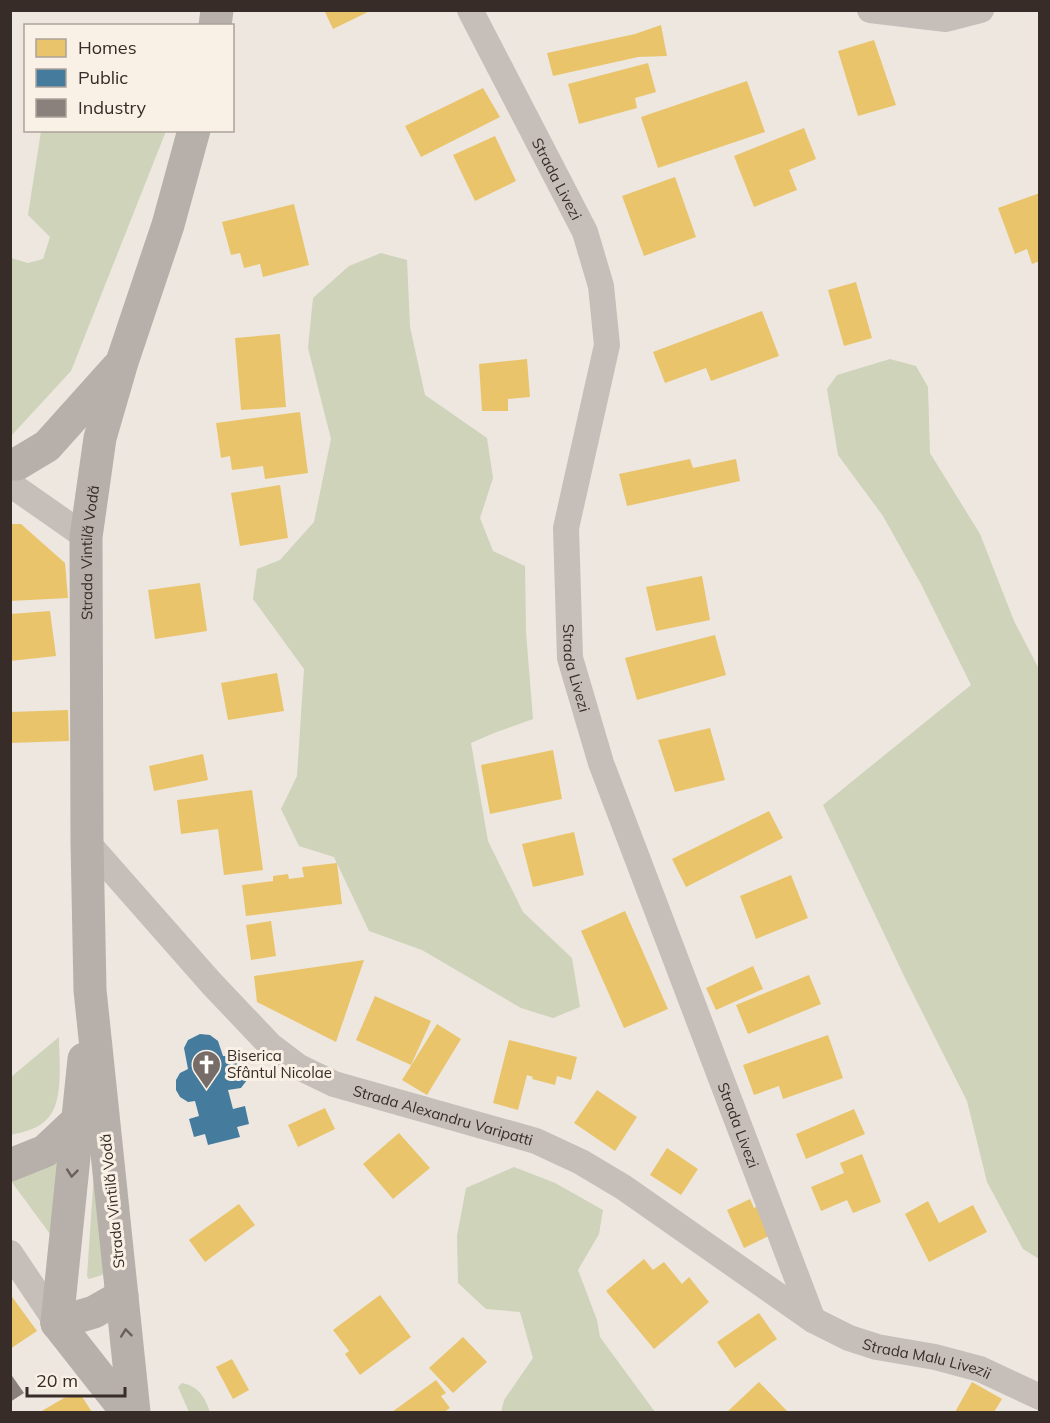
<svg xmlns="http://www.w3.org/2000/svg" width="1050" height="1423" viewBox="0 0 1050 1423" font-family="Mulish,sans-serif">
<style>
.green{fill:#ced3b9}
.homes{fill:#e9c46a}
.public{fill:#457b9d}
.industry{fill:#8a817c}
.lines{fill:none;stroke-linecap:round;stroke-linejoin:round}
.street{stroke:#c6beb8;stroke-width:26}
.secondary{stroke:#b7afa9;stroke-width:33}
.oneway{stroke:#6a605b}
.labels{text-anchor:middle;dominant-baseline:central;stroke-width:6;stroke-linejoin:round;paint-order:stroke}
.street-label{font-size:15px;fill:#372c27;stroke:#faf1e6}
.poi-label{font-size:15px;fill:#372c27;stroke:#faf1e6;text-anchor:start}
</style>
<rect width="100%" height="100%" fill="#ede7e0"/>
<path class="green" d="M41 131H166L71 371 11 436V258L28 263 43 259 50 237 28 215Z
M381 253 407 260 410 327 425 395 487 438 493 478 480 518 493 551 525 566 526 632 533 719 494 733 471 743 488 841 523 912 572 958 580 1007 553 1018 521 1008 422 950 369 931 334 857 299 846 281 809 297 776 304 669 253 599 257 569 280 560 314 522 331 439 308 348 313 298 349 266Z
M890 359 916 366 928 387 930 453 980 534 1014 621 1039 669V1259L1023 1249 987 1182 967 1101 905 978 823 805 971 685 921 584 883 516 838 455 827 389 837 375Z
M59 1037C59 1059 64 1101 48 1118 39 1129 23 1132 11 1135V1077Z
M59 1157 50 1234 11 1181Z
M95 1158 108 1269 102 1275 89 1279 87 1276Z
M514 1167 555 1183 603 1210 599 1234 578 1270 597 1320 600 1337 655 1412H501L504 1400 533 1358 520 1312 486 1309 458 1283 457 1236 466 1188Z
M182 1383C198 1386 205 1397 210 1412H189L178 1387Z"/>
<path class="homes" d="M324 10H372L333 29Z
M661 25 667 56 638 57 553 76 547 53 635 34Z
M874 40 896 105 858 116 838 51Z
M648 63 656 92 635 98 637 108 579 124 568 84Z
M747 81 765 132 658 168 641 117Z
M483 88 500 117 421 157 405 126Z
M804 128 816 159 789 170 797 190 754 207 734 156Z
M495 136 516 181 475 201 453 155Z
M675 177 696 237 644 256 622 196Z
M1040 193V261L1032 264 1027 249 1015 254 998 208Z
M294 204 309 265 263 277 260 264 244 268 240 253 231 255 222 222Z
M856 282 872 338 844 346 828 290Z
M762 311 779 356 711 381 706 368 665 383 653 352Z
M280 334 286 407 241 410 235 338Z
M527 359 530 397 508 399V411H482L479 364Z
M300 412 308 473 265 479 263 466 232 470 230 456 221 458 216 423Z
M690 459 693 468 736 459 740 481 627 506 619 474Z
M280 485 288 538 240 546 231 493Z
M10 524H21L65 563 68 598 10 601Z
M702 576 710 620 656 631 646 587Z
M200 583 207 631 155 639 148 590Z
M50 611 56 656 10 661V614Z
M715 635 726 675 637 700 625 658Z
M277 673 284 711 228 720 221 683Z
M68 710 69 741 10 743V712Z
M710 728 725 780 675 792 658 740Z
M553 750 562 799 490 814 481 765Z
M203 754 208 780 154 791 149 766Z
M252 790 263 870 224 875 218 829 181 834 177 800Z
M769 811 783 838 686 887 672 859Z
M574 832 584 875 533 887 522 844Z
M337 863 342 904 246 916 242 885 273 881V876L288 874 289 879 304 877 302 867Z
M791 875 808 918 756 939 740 896Z
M625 911 668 1009 624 1028 581 931Z
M271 921 276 956 251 960 246 925Z
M364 960 336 1042 257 1002 254 976Z
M753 966 763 989 716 1010 706 988Z
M809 975 821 1004 748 1034 736 1005Z
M375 996 431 1021 411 1065 356 1040Z
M437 1024 461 1039 427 1095 402 1080Z
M828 1035 843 1078 783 1099 779 1086 754 1095 743 1065Z
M509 1040 577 1057 571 1080 557 1076 555 1085 532 1079 533 1077 527 1075 518 1110 493 1103Z
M597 1090 637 1117 615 1151 574 1123Z
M325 1108 335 1129 298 1147 288 1125Z
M854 1109 865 1134 806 1159 796 1134Z
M399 1133 430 1168 393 1199 363 1164Z
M667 1148 698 1169 681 1195 650 1175Z
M862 1154 881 1202 853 1213 847 1200 821 1211 811 1187 844 1173 840 1163Z
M750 1199 754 1208 760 1205 773 1234 744 1248 727 1210Z
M928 1201 939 1223 973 1205 987 1232 929 1262 905 1214Z
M239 1204 255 1225 205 1262 189 1240Z
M644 1259 653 1270 664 1262 682 1284 689 1277 709 1302 654 1349 606 1291Z
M10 1294 37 1331 10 1349Z
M380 1295 411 1337 360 1375 345 1354 349 1351 333 1330Z
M759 1313 777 1339 735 1368 717 1342Z
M463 1337 487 1362 453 1393 429 1368Z
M232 1359 249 1390 233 1399 216 1367Z
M436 1380 446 1393 441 1396 450 1408 444 1412H392Z
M759 1382 788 1412H729L728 1411Z
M972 1382 1002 1399 994 1412H955Z
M81 1395 92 1412H40L64 1398Z"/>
<path class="public" d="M200 1034 210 1035 218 1041 223 1056H234L242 1060 247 1070V1080L241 1088 228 1090 233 1109 245 1106 249 1124 237 1127 240 1137 208 1145 205 1134 194 1137 189 1119 199 1116 195 1101 188 1102 180 1097 176 1090V1080L180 1073 188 1069 184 1048 188 1040Z"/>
<path class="industry" d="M10 1373 24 1393 10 1402Z"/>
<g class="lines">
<g class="street">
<path id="s1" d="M470 10 585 232 601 286 607 345 566 528 570 658 601 763 813 1320"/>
<path d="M870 10 946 19 981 10"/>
<path d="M10 484 86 537"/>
<path id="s2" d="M87 842 212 984 270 1045 299 1067 334 1084 536 1141 581 1162 623 1187 813 1320 849 1338 877 1347 935 1357 980 1369 1040 1397"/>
<path d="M10 1253 57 1323"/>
</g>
<g class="secondary">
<path d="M215 26 217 10"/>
<path d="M10 464H17L47 446 117 368"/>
<path d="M10 1165 45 1151 78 1120"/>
<path d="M57 1323 84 1059"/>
<path d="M57 1323 127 1412"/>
<path d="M57 1323 94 1312 122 1296"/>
<path id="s3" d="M134 1412 90 990 87 842 86 537 100 438 122 362 168 225 194 130"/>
</g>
</g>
<defs><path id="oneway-chevron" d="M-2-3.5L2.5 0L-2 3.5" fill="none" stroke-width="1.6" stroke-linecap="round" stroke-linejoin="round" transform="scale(1.5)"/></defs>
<g class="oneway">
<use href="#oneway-chevron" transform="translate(72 1173) rotate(96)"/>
<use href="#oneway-chevron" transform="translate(126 1333) rotate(-96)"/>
</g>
<defs>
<symbol id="church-pin" viewBox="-11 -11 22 30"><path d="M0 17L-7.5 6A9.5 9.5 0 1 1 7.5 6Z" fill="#776d68" stroke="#faf1e6"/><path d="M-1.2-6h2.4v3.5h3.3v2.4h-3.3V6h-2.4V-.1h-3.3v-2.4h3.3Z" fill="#fff"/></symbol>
</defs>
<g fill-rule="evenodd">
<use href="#church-pin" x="190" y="1048" width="33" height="45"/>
</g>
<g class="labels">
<g class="street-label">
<text stroke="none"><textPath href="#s1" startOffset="190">Strada Livezi</textPath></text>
<text stroke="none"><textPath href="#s3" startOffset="862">Strada Vintilă Vodă</textPath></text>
<text stroke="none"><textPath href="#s1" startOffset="694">Strada Livezi</textPath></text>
<text stroke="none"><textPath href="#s2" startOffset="462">Strada Alexandru Varipatti</textPath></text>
<text stroke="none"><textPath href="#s1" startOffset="1180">Strada Livezi</textPath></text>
<text transform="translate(112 1201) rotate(-96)">Strada Vintilă Vodă</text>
<text stroke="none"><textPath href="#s2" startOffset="1010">Strada Malu Livezii</textPath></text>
</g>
<g class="poi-label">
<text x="227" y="1055">Biserica<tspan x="227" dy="17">Sfântul Nicolae</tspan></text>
</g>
</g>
<rect width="1050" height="1423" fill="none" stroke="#372c27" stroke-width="24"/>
<rect x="24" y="24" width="210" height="108" fill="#faf1e6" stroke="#aca29a" stroke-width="1.5"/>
<rect x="36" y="39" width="30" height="18" fill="#e9c46a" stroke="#aca29a" stroke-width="1.5"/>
<text x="78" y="54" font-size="18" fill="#372c27">Homes</text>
<rect x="36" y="69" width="30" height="18" fill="#457b9d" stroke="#aca29a" stroke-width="1.5"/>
<text x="78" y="84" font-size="18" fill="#372c27">Public</text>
<rect x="36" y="99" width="30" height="18" fill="#8a817c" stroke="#aca29a" stroke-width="1.5"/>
<text x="78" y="114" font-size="18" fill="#372c27">Industry</text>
<path d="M27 1387v9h98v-9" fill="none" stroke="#372c27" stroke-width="3"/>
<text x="36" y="1387" font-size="18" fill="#372c27" stroke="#faf1e6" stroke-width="4.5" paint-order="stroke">20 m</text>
</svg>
